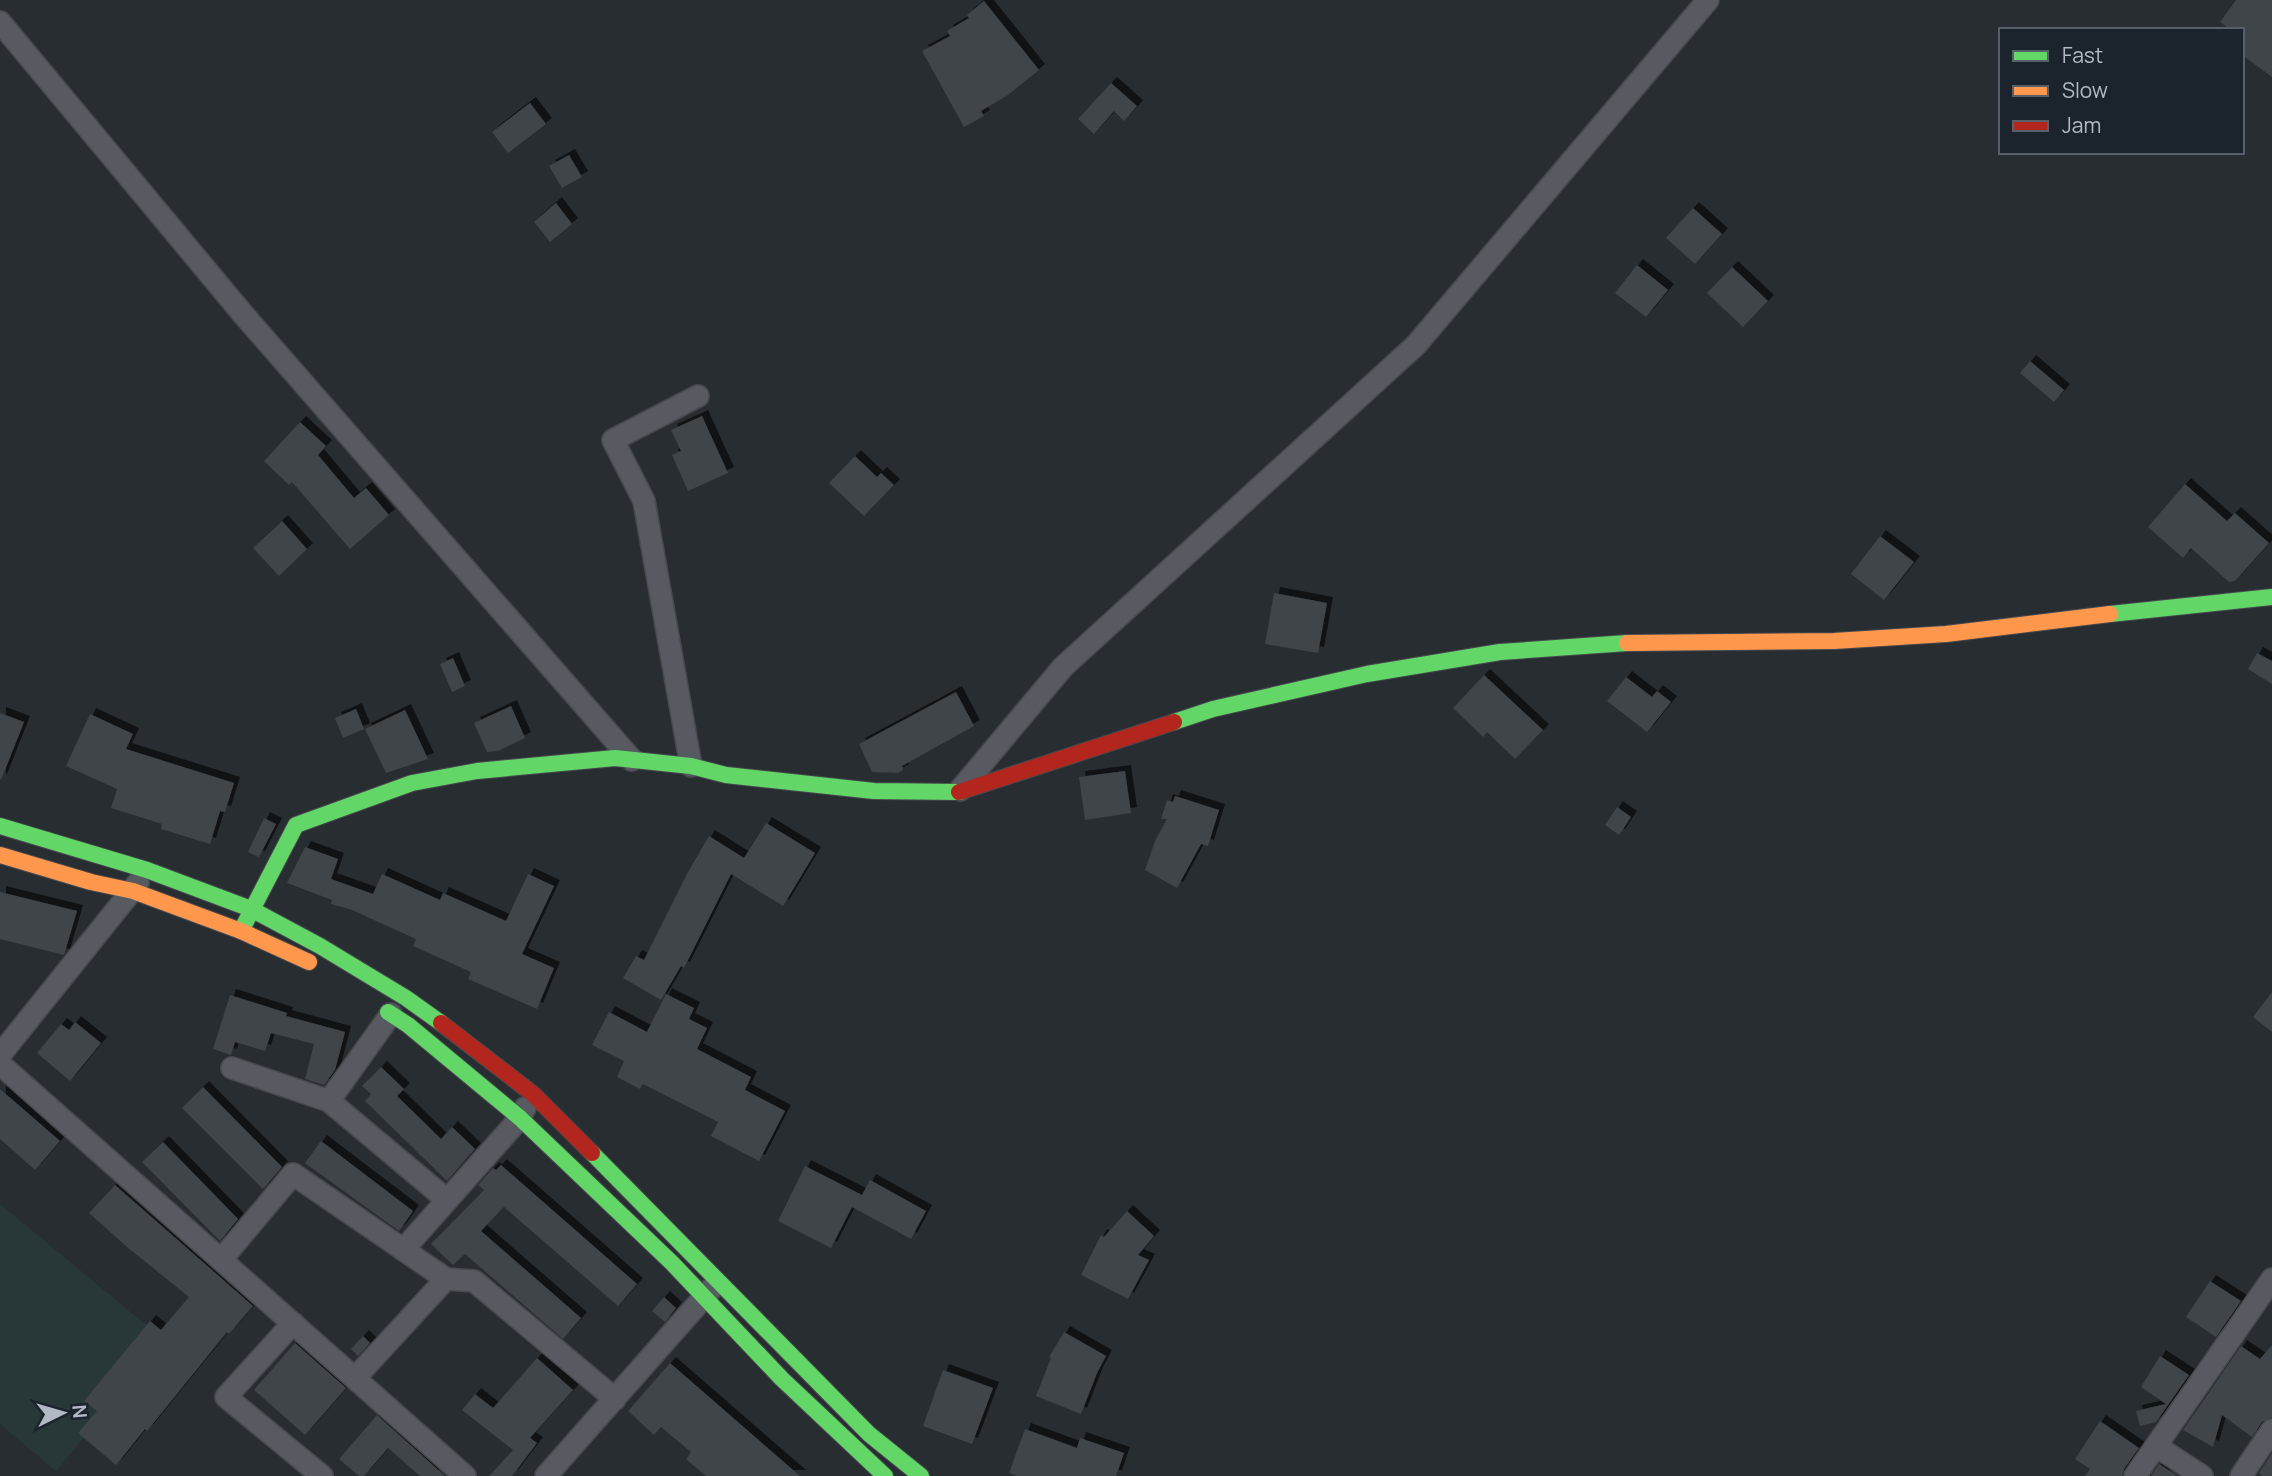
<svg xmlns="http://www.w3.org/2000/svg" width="2272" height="1476" viewBox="0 0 2272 1476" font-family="Manrope,sans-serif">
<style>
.pitch{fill:#283839}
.building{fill:#3f4449;filter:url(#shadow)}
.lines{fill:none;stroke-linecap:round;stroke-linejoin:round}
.street-casing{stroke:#46494d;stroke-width:24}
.fast-casing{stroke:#46494d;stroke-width:18}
.slow-casing{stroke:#46494d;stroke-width:18}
.jam-casing{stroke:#46494d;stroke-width:18}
.street{stroke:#575a60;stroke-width:21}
.fast{stroke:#63d668;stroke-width:16}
.slow{stroke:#ff974d;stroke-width:16}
.jam{stroke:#b3261e;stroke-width:16}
</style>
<defs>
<filter id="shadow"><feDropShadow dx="6" dy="-6" stdDeviation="0" flood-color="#0009"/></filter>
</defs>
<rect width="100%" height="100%" fill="#282d32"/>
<path class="pitch" d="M0 1204 164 1340 56 1471 0 1424Z"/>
<path class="building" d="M2236 0H2272V77L2242 55V30H2231L2220 22Z
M984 1 1039 70 1008 95 981 111 984 116 964 127 922 51 950 36 947 31 969 18 967 15Z
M1111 83 1137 106 1124 121 1114 111 1094 134 1078 119Z
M530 103 546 124 508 153 492 132Z
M569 155 582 177 562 188 549 166Z
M556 203 572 224 550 242 534 222Z
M1693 208 1722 234 1695 264 1666 238Z
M1637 265 1668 290 1646 317 1615 293Z
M1732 267 1768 301 1743 327 1707 293Z
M2030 361 2064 390 2054 402 2020 373Z
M702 416 728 473 688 491 672 455 681 451 671 430Z
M300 422 326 446 318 455 354 498 366 488 389 515 350 549 292 482 289 485 264 461Z
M855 456 877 477 881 473 894 485 864 516 829 483Z
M2185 484 2227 521 2235 513 2269 543 2235 581 2229 582 2191 548 2183 558 2148 527Z
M282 521 307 549 279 576 253 548Z
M1880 536 1914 562 1884 600 1851 574Z
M1274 593 1327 603 1318 653 1265 644Z
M2257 653 2272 661V684L2248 669Z
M453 658 465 686 452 692 440 664Z
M1484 675 1543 730 1515 759 1487 732 1483 737 1453 708Z
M1626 677 1652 697 1657 691 1671 702 1647 732 1607 701Z
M956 692 974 726 902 766 903 770 898 773 872 772 859 744Z
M511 706 525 738 498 751 487 752 474 723Z
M356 709 364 729 343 738 335 718Z
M405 710 428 759 386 773 365 729Z
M0 713 24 722 1 780 0 779Z
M90 714 133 734 126 749 234 783 225 812 220 811 210 844 161 829 162 824 111 808 117 789 66 766Z
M1125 771 1131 813 1085 820 1079 777Z
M1175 796 1219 810 1208 846 1201 844 1177 888 1145 870 1155 841 1167 819H1161L1167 800 1173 802Z
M1617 807 1631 817 1619 835 1605 825Z
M264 818 276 824 259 857 248 852Z
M766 823 815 853 783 906 731 874 684 968 681 966 661 1000 623 978 636 956 644 960 688 872 709 836 744 858Z
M305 847 338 859 331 879 373 894 382 874 440 900 443 893 506 921 528 874 554 886 522 954 554 968 537 1009 468 979 471 972 413 946 416 939 352 910 331 904 332 900 287 883Z
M0 892 77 911 64 955 0 939Z
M2272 992V1032L2253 1017Z
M666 994 694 1008 689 1019 707 1028 697 1049 751 1077 745 1090 785 1111 759 1161 711 1136 718 1122 643 1084 640 1089 617 1077 624 1061 592 1045 609 1012 647 1032Z
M230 995 287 1013 286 1016 345 1032 335 1070 324 1085 305 1079 314 1044 271 1033 265 1051 235 1042 231 1055 213 1049Z
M75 1022 101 1043 70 1081 37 1053 61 1024 69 1030Z
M381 1067 404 1089 397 1096 441 1139 452 1127 475 1149 447 1181 365 1101 371 1094 362 1086Z
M203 1087 282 1167 263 1189 182 1108Z
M0 1089 60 1141 35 1170 0 1139Z
M321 1141 413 1211 399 1231 305 1163Z
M163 1142 238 1219 220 1241 142 1162Z
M501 1165 637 1284 618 1306 504 1207 481 1231 581 1318 563 1339 465 1254 453 1265 431 1244 484 1190 478 1185 493 1168 496 1170Z
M805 1166 862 1195 870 1180 926 1211 911 1239 852 1207 831 1248 778 1221Z
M115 1185 253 1306 229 1334 227 1332 147 1431 145 1429 116 1465 78 1433 97 1411 84 1401 150 1321 161 1330 189 1297 127 1247 89 1213Z
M1127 1211 1154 1236 1138 1255 1149 1260 1128 1299 1081 1275 1101 1235 1104 1237Z
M2210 1281 2241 1301 2216 1337 2186 1317Z
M664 1297 676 1308 665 1322 652 1311Z
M1064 1332 1106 1356 1097 1373 1081 1414 1036 1396 1051 1358 1049 1357Z
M363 1336 370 1343 358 1356 351 1349Z
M295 1343 346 1388 305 1435 254 1390Z
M2272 1345V1417L2262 1422 2252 1437 2222 1415 2213 1447 2183 1430 2241 1346 2260 1359Z
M2160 1356 2189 1375 2156 1422 2140 1426 2136 1411 2166 1404 2141 1387Z
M537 1358 573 1390 530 1438 537 1443 512 1476H489L513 1450 462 1410 475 1394 493 1408Z
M670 1363 800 1476H706L686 1459 691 1452 661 1427 654 1435 628 1411Z
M943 1370 993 1388 972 1444 923 1426Z
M377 1415 445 1476H420L388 1448 364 1476H359L339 1459Z
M2100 1421 2139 1448 2124 1469 2122 1476H2085L2090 1469 2075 1459Z
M1025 1429 1077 1448 1080 1438 1124 1453 1116 1476H1017L1009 1473Z
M2272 1453V1476H2262L2259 1473Z
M2159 1464 2178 1476H2151Z"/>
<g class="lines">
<defs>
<path id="street" d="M0 22 242 313 632 760
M691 766 644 501 613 440 698 396
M960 790 1063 667 1416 345 1708 0
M0 1055 138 883
M0 1064 465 1476
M232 1068 329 1101 447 1200
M329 1101 391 1014
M403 1250 520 1118 525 1108
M221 1260 293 1174 446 1279
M293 1323 226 1397 322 1476
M355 1378 446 1279 474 1281 615 1399
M2156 1446 2202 1476
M546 1476 712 1288
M2135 1476 2272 1279
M2241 1476 2272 1430"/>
<path id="fast" d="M2110 614 2272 597
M1174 722 1213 709 1367 674 1500 652 1627 643
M0 826 147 870 251 909 320 946 406 998 441 1023
M241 931 296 825 412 783 477 771 615 758 691 766 726 775 874 791 959 792
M388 1012 408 1025 520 1118 672 1263 782 1379 885 1476
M592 1153 869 1434 921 1476"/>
<path id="slow" d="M1627 643 1834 641 1946 634 2110 614
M0 855 91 882 133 891 241 931 309 962"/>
<path id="jam" d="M959 792 1174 722
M441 1023 533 1094 592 1153"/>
</defs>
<use href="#street" class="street-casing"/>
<use href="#fast" class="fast-casing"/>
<use href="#slow" class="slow-casing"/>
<use href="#jam" class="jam-casing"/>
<use href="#street" class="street"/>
<use href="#fast" class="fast"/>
<use href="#slow" class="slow"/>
<use href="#jam" class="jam"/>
</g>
<rect x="1999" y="28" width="245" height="126" fill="#1b232c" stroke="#575f69" stroke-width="2"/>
<rect x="2013" y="51" width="35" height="10" fill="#63d668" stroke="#575f69" stroke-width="2"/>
<text x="2062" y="63" font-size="21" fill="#b1b9c4">Fast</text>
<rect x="2013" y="86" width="35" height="10" fill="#ff974d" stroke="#575f69" stroke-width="2"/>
<text x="2062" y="98" font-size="21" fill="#b1b9c4">Slow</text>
<rect x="2013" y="121" width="35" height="10" fill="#b3261e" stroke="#575f69" stroke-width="2"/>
<text x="2062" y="133" font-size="21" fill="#b1b9c4">Jam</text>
<g transform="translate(63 1413) rotate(85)" stroke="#1b232c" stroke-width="5" paint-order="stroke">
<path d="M0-5L12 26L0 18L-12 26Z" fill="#b1b9c4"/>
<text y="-10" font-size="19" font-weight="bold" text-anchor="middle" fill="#b1b9c4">N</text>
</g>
</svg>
